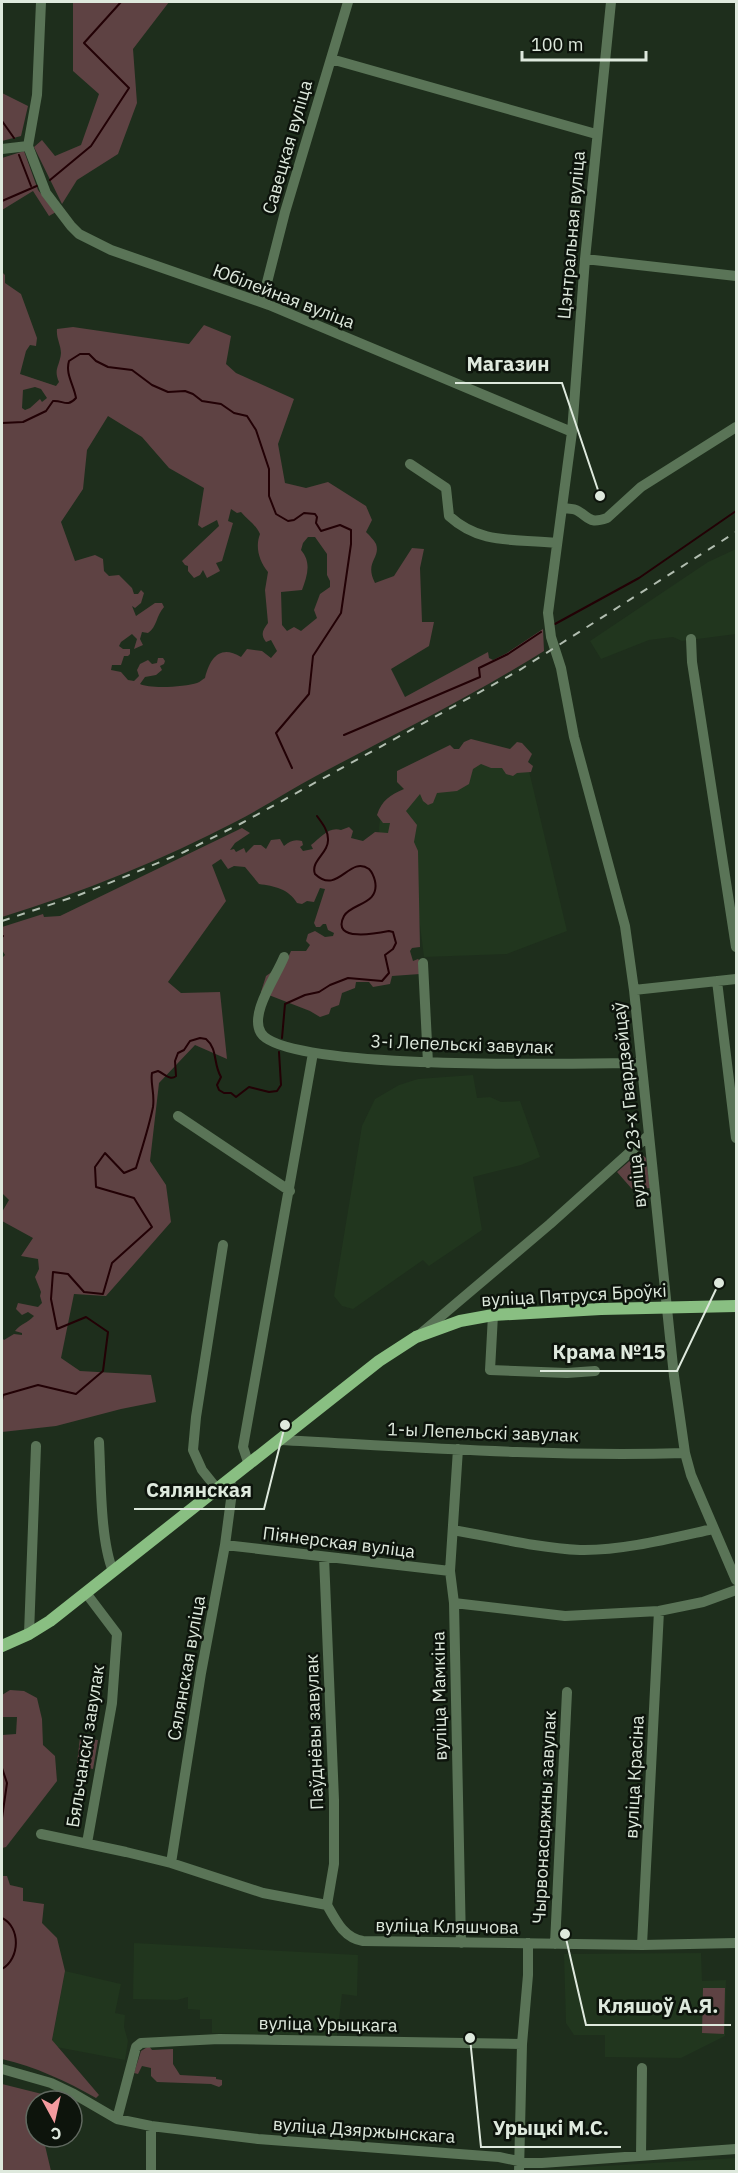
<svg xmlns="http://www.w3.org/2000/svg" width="738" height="2173" viewBox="0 0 738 2173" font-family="'IBM Plex Sans',sans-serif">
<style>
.built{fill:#21361e}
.green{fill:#5e4243;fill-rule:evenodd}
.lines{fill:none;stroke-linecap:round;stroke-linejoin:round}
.stream{stroke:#220105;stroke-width:2}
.minor{stroke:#5a7457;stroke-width:10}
.major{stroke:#89bf82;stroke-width:12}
.rail{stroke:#b1bdb0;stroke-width:2;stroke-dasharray:8 8;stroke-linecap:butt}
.labels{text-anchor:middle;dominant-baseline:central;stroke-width:5;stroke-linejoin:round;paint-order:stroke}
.street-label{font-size:18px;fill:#dee9dd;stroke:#0d140c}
.leader{fill:none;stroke:#dee9dd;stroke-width:2}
.callout-dot{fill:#dee9dd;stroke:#0d140c;stroke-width:2}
.callout-label{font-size:20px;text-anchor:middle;font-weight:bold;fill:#dee9dd;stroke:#0d140c;stroke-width:5;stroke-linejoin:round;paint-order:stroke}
</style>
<rect width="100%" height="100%" fill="#1e2e1c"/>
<path class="built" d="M736 549V634L682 641 673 637 649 640 601 659 590 641 708 562Z
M497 754 529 771 567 931 507 954 424 957 409 838 380 843 379 828 381 809Z
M473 1075 477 1098 490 1097 501 1102 520 1101 540 1157 521 1165 473 1177 482 1230 429 1266 423 1260 353 1309 342 1306 334 1296 362 1126 375 1099 399 1085 418 1079Z
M134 1943 358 1955 357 1996 342 1994 337 2036 212 2033V2019H200V2010L188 2009V1997L177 2000 133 1999Z
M701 1953 702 1981 726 1980 725 2036 681 2058 605 2057V2035H574L566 2023 564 1954Z
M65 1971 121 1984 115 2013 125 2015 124 2027 128 2041 125 2060 51 2046Z
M736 2158V2171L521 2172V2171Z"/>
<path class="green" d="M73 2H169L133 49 137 103 118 154 77 180 62 204 34 147 42 140 55 156 81 145 99 94 73 71Z
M2 93 28 106 21 136 2 141Z
M24 151 38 190 56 212 49 216 33 191 2 210V158Z
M2 272 5 275V283L21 294 37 338 36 346 30 345 26 351 20 374 56 386 59 382C53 369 60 366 61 353 61 345 56 338 57 329L73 327 189 344 204 325 231 336 226 364 236 373 294 399 278 444 285 483 306 488 328 482 366 506 372 520 366 532C369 535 374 540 376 544 381 558 364 562 375 583L394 576 412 548 424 549 420 568 422 622H434L429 646 391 669 405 697 488 652 489 658 493 660 507 653 543 629 544 651C470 697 393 735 316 776 290 790 264 807 237 821 162 860 83 892 2 917ZM35 387 41 389 47 398 42 402 40 399 30 408 25 410 22 408 23 390ZM108 416 142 437 169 468 204 488 198 525 202 528 217 520 219 526 182 561 185 565 188 566V571L194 578 200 575 203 570 207 578 220 571 216 563 222 561 233 523 228 521 231 509 237 513 241 512C248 520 256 525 260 534 255 547 259 561 268 572L265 590 268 623C263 630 260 634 266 642L271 640 277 651 271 658 262 651 247 649 241 657C220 644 210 658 205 678 203 679 200 682 197 683 186 687 149 689 140 684L145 677 156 675 162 670 160 666 164 664 165 661 163 658H158L157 663 152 664 148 660 140 664 137 670 139 676 134 681 128 680 121 672 111 670 112 665H121L124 656H128L130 654V649H123L119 646 121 642 132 634 137 639 134 649 143 645 140 639 142 632 148 633C157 627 156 616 164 607L162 603H155L136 616 132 606 135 608 141 603 144 593 141 590 138 594H134L132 588 119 575 109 576 104 571 103 559 95 555 75 561 61 522 83 489 87 450ZM308 537H315L327 554V575L330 581V587L320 594 314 610 317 618 301 631 294 627 287 631 282 625 281 592 302 590C307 576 312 563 301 550L303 543Z
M471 739 510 749 517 742 522 743 532 754 528 762 533 766 531 772 517 773 513 776 506 774 502 768H491L481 764 473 769 469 784 457 791 437 793 433 803 428 805 423 801 420 794 406 811 417 825 414 842 418 851 420 947 412 948 410 951 413 961 418 959 421 962 420 974 392 976 390 984 373 987 369 982H356L355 988 342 993 339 1005 331 1008 329 1014 320 1017 310 1011 261 992 266 976 286 962 291 951H306L310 945 306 941 308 934 315 931 325 937 333 936 334 933 328 930 326 924H323L320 927H316L314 923 325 889 320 888 314 902 307 901 302 904 297 903C289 889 274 886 259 884L245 867 234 866 228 869 221 859 212 865 226 901 168 982 181 993 220 992 227 1059 195 1045 159 1083 150 1161 166 1185 171 1222 106 1296 74 1294 61 1358 80 1371 151 1375 156 1402 121 1409 56 1426 2 1432V1338L4 1340 14 1334 22 1335V1333L15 1331C20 1324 28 1323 34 1316L28 1312 22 1315 16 1309 18 1303 38 1307 42 1303 40 1296 41 1292 35 1277 39 1269 38 1259 21 1256 33 1238 2 1221V1212L9 1200 2 1193V958L5 955 2 950V927L43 914 44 917 60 916 242 828 250 833 235 843 230 850 234 849 236 852 244 848 246 853 254 845H261L266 849 271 840 280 839 284 846C290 841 294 839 302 841L303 845 300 847 303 851 313 849 311 845C320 838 329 826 341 830L349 827 353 831 351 838 363 841 375 832 388 833 390 823H383L377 815C382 800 390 795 404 789L397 782V771L450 745 454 749H459L464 742Z
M641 1154 646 1158 650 1188 632 1189 617 1172 634 1157Z
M10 1690 24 1691 37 1698 42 1719 43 1745 55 1756 57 1781 6 1847 2 1848V1735L16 1734 17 1717H2V1695Z
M80 1738 98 1740 93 1769 79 1766 77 1763Z
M2 1876H7L10 1885 23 1888V1901L44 1904 42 1923 57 1938 65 1971 52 2040 99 2095 96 2098C66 2081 36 2067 2 2059Z
M703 1988H725L724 2034 702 2033Z
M149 2046 152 2050 173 2049V2064L180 2075 216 2077V2079L222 2080V2085L219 2087 211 2084 157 2082 151 2076V2068L142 2066 138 2074 134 2073 141 2051Z
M2 2084 58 2098 57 2101H36V2137H43L51 2171H2Z"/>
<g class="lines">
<path class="stream" d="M2 121 14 138
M19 155 31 186
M50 180 91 146 129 88 84 43 121 2
M2 201 39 185
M2 423 23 422 46 411 53 401C63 400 67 408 76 398 74 385 65 374 69 361L80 354H89L96 361 108 367 132 370 152 385 168 392 185 391 193 394 202 401 221 404 234 413 247 416 256 430 269 469V496L276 514 288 521 294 520 304 513 315 514 317 517 316 523 321 531 340 525 351 530V544L341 613 313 656 309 694 276 733 292 768
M555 624 639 578 736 511
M344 735 480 677 479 668 508 654 541 632
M2 937 3 936
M282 1038 285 1004 305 995 319 992 330 985 348 978 382 981 389 973 385 955 393 949 396 943 393 932 389 931C379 933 330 943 344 916 351 903 380 905 375 881 374 877 372 872 369 869 349 855 338 896 315 874 310 861 329 853 328 839 328 830 322 823 317 816
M2 1400 3 1395 38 1385 76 1394 103 1371 108 1332 86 1317 57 1329 51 1299 53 1272 68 1274 84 1292 103 1294 112 1263 152 1227 134 1198 96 1187 95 1167 105 1153 124 1173 136 1168C142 1148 149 1127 153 1107 155 1093 150 1083 152 1073L158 1071C165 1074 170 1081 176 1076L175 1061 178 1053 184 1050 190 1041 200 1038 206 1039C218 1049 213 1064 221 1077L217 1085 219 1090 224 1093H231L236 1097 249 1087 269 1092 277 1091 281 1085 279 1052
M2 1768 7 1783 2 1818
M2 1918C21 1927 20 1959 2 1969"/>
<path class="minor" d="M611 2 585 259 572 432 548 613 551 637 561 668 574 737 625 926 634 990 674 1376 685 1453 691 1475 736 1580
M331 59 596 134
M28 146 46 193 71 226 79 234 111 250 269 305 572 432
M28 146 37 95 41 2
M2 149 28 146
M585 259 736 276
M262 302 285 212 348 2
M410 464 446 488 449 516C482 546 516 538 557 543
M562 508C567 509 573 508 578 511 590 518 589 524 607 518L641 487 736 427
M691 639 692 662 736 947
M284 957C276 977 249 1014 261 1033 285 1072 586 1063 641 1063
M423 963 428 1063
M717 981 736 1138
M634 990 736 979
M178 1116 290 1191
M493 1315 490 1370 567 1373 595 1371
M419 1335 550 1224 649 1135
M280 1440C414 1447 550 1457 685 1453
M99 1442C101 1478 100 1540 113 1571
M458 1449 450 1571 454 1603 461 1943
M249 1465 243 1447 313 1053
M218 1490 202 1470 193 1450 196 1417 223 1245
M453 1530C494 1537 538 1548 580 1550 622 1551 672 1538 713 1529
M225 1545 450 1571
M324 1557 334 1800V1864L327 1905
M86 1593 117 1634 112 1703 87 1843
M454 1603 565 1616 659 1611 703 1602 736 1590
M29 1634 36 1446
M41 1834 126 1852 171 1863 263 1893 327 1905C336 1921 344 1938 363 1941L642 1945 736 1943
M171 1863 201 1673 225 1545 232 1492 230 1480
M555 1944 567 1692
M642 1945 659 1611
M2 2069 51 2083 74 2094 117 2119 151 2126 258 2139 499 2157 528 2163H542L736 2149
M117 2119 136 2047 141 2043 219 2039 522 2044
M151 2126V2172
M641 2156 642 2068
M519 2172 522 2044 528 1975V1943"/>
<path class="major" d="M2 1646 29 1634 50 1621 379 1361 416 1337 460 1321 493 1315 601 1309 736 1306"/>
<path class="rail" d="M2 921 79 895 129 875 184 852 240 824 518 671 736 532"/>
</g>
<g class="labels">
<g class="street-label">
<text transform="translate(287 147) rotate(-74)">Савецкая вуліца</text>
<text transform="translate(571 235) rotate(-85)">Цэнтральная вуліца</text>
<text transform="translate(284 296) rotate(21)">Юбілейная вуліца</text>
<text transform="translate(462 1044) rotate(2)">3-і Лепельскі завулак</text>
<text transform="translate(629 1105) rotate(-96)">вуліца 23-х Гвардзейцаў</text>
<text transform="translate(574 1295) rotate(-3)">вуліца Пятруся Броўкі</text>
<text transform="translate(483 1432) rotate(2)">1-ы Лепельскі завулак</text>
<text transform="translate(339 1542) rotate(7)">Піянерская вуліца</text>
<text transform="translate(186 1668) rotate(-80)">Сялянская вуліца</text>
<text transform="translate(439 1696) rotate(-91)">вуліца Мамкіна</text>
<text transform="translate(314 1732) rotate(-92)">Паўднёвы завулак</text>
<text transform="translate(85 1746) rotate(-81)">Бяльчанскі завулак</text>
<text transform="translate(634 1777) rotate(-87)">вуліца Красіна</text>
<text transform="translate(544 1817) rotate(-87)">Чырвонасцяжны завулак</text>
<text transform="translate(447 1926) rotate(1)">вуліца Кляшчова</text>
<text transform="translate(328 2024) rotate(1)">вуліца Урыцкага</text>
<text transform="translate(364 2130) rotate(4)">вуліца Дзяржынскага</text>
</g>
</g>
<path class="leader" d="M600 496L562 383H455M719 1283L677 1371H540M285 1425L264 1509H134M565 1934L586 2025H731M470 2038L481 2147H621"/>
<g class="callout-dot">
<circle cx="600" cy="496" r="6"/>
<circle cx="719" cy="1283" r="6"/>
<circle cx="285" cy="1425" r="6"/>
<circle cx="565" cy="1934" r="6"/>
<circle cx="470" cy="2038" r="6"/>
</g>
<g class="callout-label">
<text x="508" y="371">Магазин</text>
<text x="609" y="1359">Крама №15</text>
<text x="199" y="1497">Сялянская</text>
<text x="658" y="2013">Кляшоў А.Я.</text>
<text x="551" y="2135">Урыцкі М.С.</text>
</g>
<rect width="738" height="2173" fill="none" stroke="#dee9dd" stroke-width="6"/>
<g transform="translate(54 2119) rotate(172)"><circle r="28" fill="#0d140c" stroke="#616960" stroke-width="1.5"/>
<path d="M0-4.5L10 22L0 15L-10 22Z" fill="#f49b9f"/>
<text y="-9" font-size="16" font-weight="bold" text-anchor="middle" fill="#dee9dd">С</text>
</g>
<path d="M522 51v9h124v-9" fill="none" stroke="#dee9dd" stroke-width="3"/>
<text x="531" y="51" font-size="18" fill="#dee9dd" stroke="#0d140c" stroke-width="4.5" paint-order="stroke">100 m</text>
</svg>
